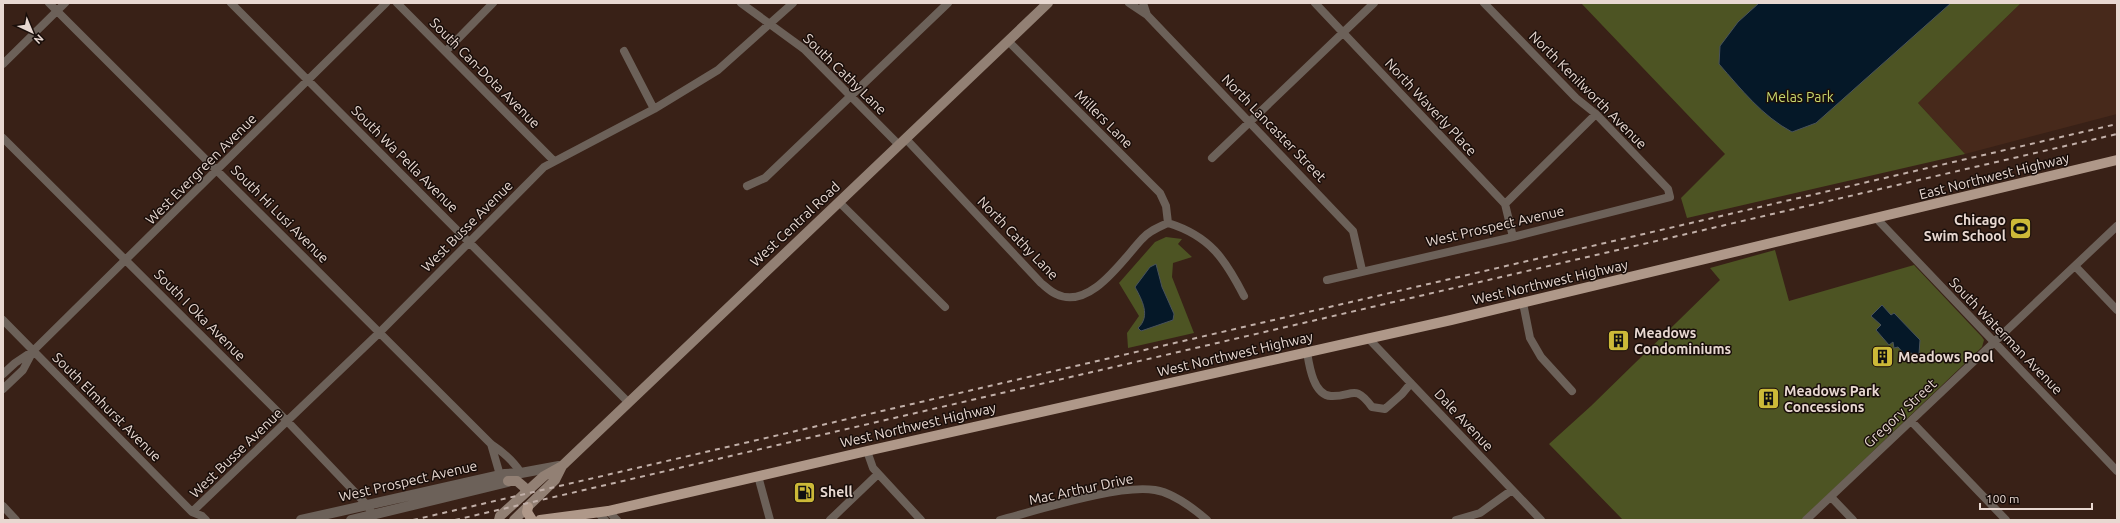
<svg xmlns="http://www.w3.org/2000/svg" width="2120" height="523" viewBox="0 0 2120 523" font-family="Ubuntu,sans-serif">
<style>
.built{fill:#47291b}
.green{fill:#4d5423}
.water{fill:#051828;stroke:#49525b}
.lines{fill:none;stroke-linecap:round;stroke-linejoin:round}
.minor{stroke:#6c6159;stroke-width:8}
.tertiary{stroke:#6c6159;stroke-width:10}
.secondary{stroke:#928074;stroke-width:10}
.primary{stroke:#af9889;stroke-width:10}
.rail{stroke:#c1afa8;stroke-width:2;stroke-dasharray:5 5;stroke-linecap:butt}
.labels{text-anchor:middle;dominant-baseline:central;stroke-width:3;stroke-linejoin:round;paint-order:stroke}
.street-label{font-size:14px;fill:#e8d8d1;stroke:#190e0a}
.park-label{font-size:14px;fill:#c8d86e;stroke:#190e0a}
.poi-label{font-size:14px;font-weight:bold;fill:#e8d8d1;stroke:#190e0a;text-anchor:start}
</style>
<rect width="100%" height="100%" fill="#392117"/>
<path class="built" d="M2021 3H2117V114L1965 154 1918 103Z"/>
<path class="green" d="M1581 3H2021L1918 103 1965 154 1687 218 1681 198 1725 154Z
M1166 237 1182 239 1178 244 1192 257 1173 263 1172 277 1194 333 1128 348 1127 333 1139 316 1119 283 1155 242Z
M1775 250 1789 301 1914 265 1982 337 1984 340 1982 347 1801 520H1623L1549 444 1591 406 1720 280 1710 268Z"/>
<path class="water" d="M1759 3H1951L1816 123 1792 132C1762 116 1741 89 1719 64L1720 46 1738 22Z
M1156 264 1162 287 1174 314 1173 320 1141 331 1138 328C1151 316 1142 300 1135 287L1150 267Z
M1882 305 1891 315 1894 313 1920 340 1919 354 1917 356 1911 353 1905 355 1898 347 1894 348 1893 342 1889 345 1876 330 1881 325 1871 316Z"/>
<g class="lines">
<path class="minor" d="M49 3 491 444C503 452 513 460 521 473
M231 3 628 402
M397 3 554 161
M741 3 804 49 899 145
M1129 3 1147 15 1353 231 1362 270
M1143 3 1147 15
M1315 3 1505 204 1513 237
M1008 41 1160 193 1166 206 1168 223
M446 51 493 3
M624 51 654 109
M3 64 65 3
M3 138 287 421 367 505 373 515
M906 139 1041 283C1046 287 1051 292 1056 294 1090 311 1123 259 1142 239 1149 231 1159 227 1168 223 1210 236 1225 259 1244 296
M1212 158 1374 3
M747 186 765 178 948 3
M839 202 945 307
M1505 204 1596 114
M1877 219 2117 471
M2075 266 2117 310
M1327 280 1513 237 1670 197 1668 189 1596 114 1576 98 1484 3
M1523 303 1530 338 1541 357 1572 391
M3 320 192 512 202 516 206 520
M1368 338 1541 520
M1307 352C1309 364 1313 395 1331 396 1353 397 1354 383 1372 407L1385 409 1402 394 1411 383
M3 374 15 363 33 351 386 3
M3 389 23 370 32 353
M1911 421 2006 520
M491 444 500 475
M867 451 873 468 921 520
M758 476 770 520
M1831 497 1853 520
M3 506 16 520
M608 511 617 520
M192 512 379 333 544 167 654 109 718 70 793 3
M598 513 605 520
M830 520 878 474
M1000 520C1039 510 1118 484 1155 490 1174 493 1193 508 1207 520
M1456 520 1480 513 1512 490
M1806 520 2117 226"/>
<path class="tertiary" d="M301 520 505 474 521 473 559 466
M351 520 508 482 515 477"/>
<path class="secondary" d="M508 481H517L524 487 526 492
M499 520 500 516 544 476 562 466 1048 3
M514 520 555 480 562 466"/>
<path class="primary" d="M528 507 527 512 532 520
M540 520 608 511 867 451 1451 320 2117 160"/>
<path class="rail" d="M413 520 2117 124
M455 520 2117 134"/>
</g>
<defs>
<symbol id="stadium-square" viewBox="-11 -11 22 22"><rect x="-9" y="-9" width="18" height="18" rx="4" fill="#ccb938" stroke="#190e0a"/><path d="M0-5a6.5 5 0 1 0 0 10a6.5 5 0 1 0 0-10ZM-3.5-1.8h7v3.6h-7Z" fill="#111"/></symbol>
<symbol id="building-square" viewBox="-11 -11 22 22"><rect x="-9" y="-9" width="18" height="18" rx="4" fill="#ccb938" stroke="#190e0a"/><path d="M-4-6H4V6H1V3H-1V6H-4ZM-2.5-4.3h1.7v1.8h-1.7ZM.8-4.3h1.7v1.8H.8ZM-2.5-1h1.7V.8h-1.7ZM.8-1h1.7V.8H.8Z" fill="#111"/></symbol>
<symbol id="fuel-square" viewBox="-11 -11 22 22"><rect x="-9" y="-9" width="18" height="18" rx="4" fill="#ccb938" stroke="#190e0a"/><path d="M-5.5-6h7V0h2V4h1.3V-2.5L3-4.5l.8-.8L6-3V5H2.5V1h-1V6h-7ZM-4.2-4.7v3.2H.2V-4.7Z" fill="#111"/></symbol>
</defs>
<g fill-rule="evenodd">
<use href="#stadium-square" x="2008" y="216" width="25" height="25"/>
<use href="#building-square" x="1606" y="328" width="25" height="25"/>
<use href="#building-square" x="1870" y="344" width="25" height="25"/>
<use href="#building-square" x="1756" y="386" width="25" height="25"/>
<use href="#fuel-square" x="792" y="480" width="25" height="25"/>
</g>
<g class="labels">
<g class="street-label">
<text transform="translate(485 73) rotate(45)">South Can-Dota Avenue</text>
<text transform="translate(845 74) rotate(44)">South Cathy Lane</text>
<text transform="translate(1588 90) rotate(45)">North Kenilworth Avenue</text>
<text transform="translate(1431 107) rotate(47)">North Waverly Place</text>
<text transform="translate(1104 119) rotate(45)">Millers Lane</text>
<text transform="translate(1274 128) rotate(46)">North Lancaster Street</text>
<text transform="translate(405 159) rotate(45)">South Wa Pella Avenue</text>
<text transform="translate(201 169) rotate(-45)">West Evergreen Avenue</text>
<text transform="translate(1994 176) rotate(-14)">East Northwest Highway</text>
<text transform="translate(280 214) rotate(45)">South Hi Lusi Avenue</text>
<text transform="translate(795 224) rotate(-43)">West Central Road</text>
<text transform="translate(467 226) rotate(-45)">West Busse Avenue</text>
<text transform="translate(1495 226) rotate(-13)">West Prospect Avenue</text>
<text transform="translate(1018 238) rotate(46)">North Cathy Lane</text>
<text transform="translate(1550 282) rotate(-13)">West Northwest Highway</text>
<text transform="translate(200 315) rotate(45)">South I Oka Avenue</text>
<text transform="translate(2006 336) rotate(46)">South Waterman Avenue</text>
<text transform="translate(1235 354) rotate(-13)">West Northwest Highway</text>
<text transform="translate(107 407) rotate(45)">South Elmhurst Avenue</text>
<text transform="translate(1900 413) rotate(-43)">Gregory Street</text>
<text transform="translate(1464 420) rotate(47)">Dale Avenue</text>
<text transform="translate(918 425) rotate(-13)">West Northwest Highway</text>
<text transform="translate(236 453) rotate(-44)">West Busse Avenue</text>
<text transform="translate(408 481) rotate(-13)">West Prospect Avenue</text>
<text transform="translate(1081 489) rotate(-12)">Mac Arthur Drive</text>
</g>
<g class="park-label">
<text x="1800" y="97">Melas Park</text>
</g>
<g class="poi-label">
<text x="2006" y="220" text-anchor="end">Chicago<tspan x="2006" dy="16">Swim School</tspan></text>
<text x="1634" y="333">Meadows<tspan x="1634" dy="16">Condominiums</tspan></text>
<text x="1898" y="357">Meadows Pool</text>
<text x="1784" y="391">Meadows Park<tspan x="1784" dy="16">Concessions</tspan></text>
<text x="820" y="492">Shell</text>
</g>
</g>
<rect width="2120" height="523" fill="none" stroke="#e8d8d1" stroke-width="8"/>
<g transform="translate(32 32) rotate(136)" stroke="#190e0a" stroke-width="3" paint-order="stroke">
<path d="M0-3L7 15L0 10L-7 15Z" fill="#e8d8d1"/>
<text y="-6" font-size="11" font-weight="bold" text-anchor="middle" fill="#e8d8d1">N</text>
</g>
<path d="M1980 503v6h112v-6" fill="none" stroke="#e8d8d1" stroke-width="2"/>
<text x="1986" y="503" font-size="12" fill="#e8d8d1" stroke="#190e0a" stroke-width="3" paint-order="stroke">100 m</text>
</svg>
